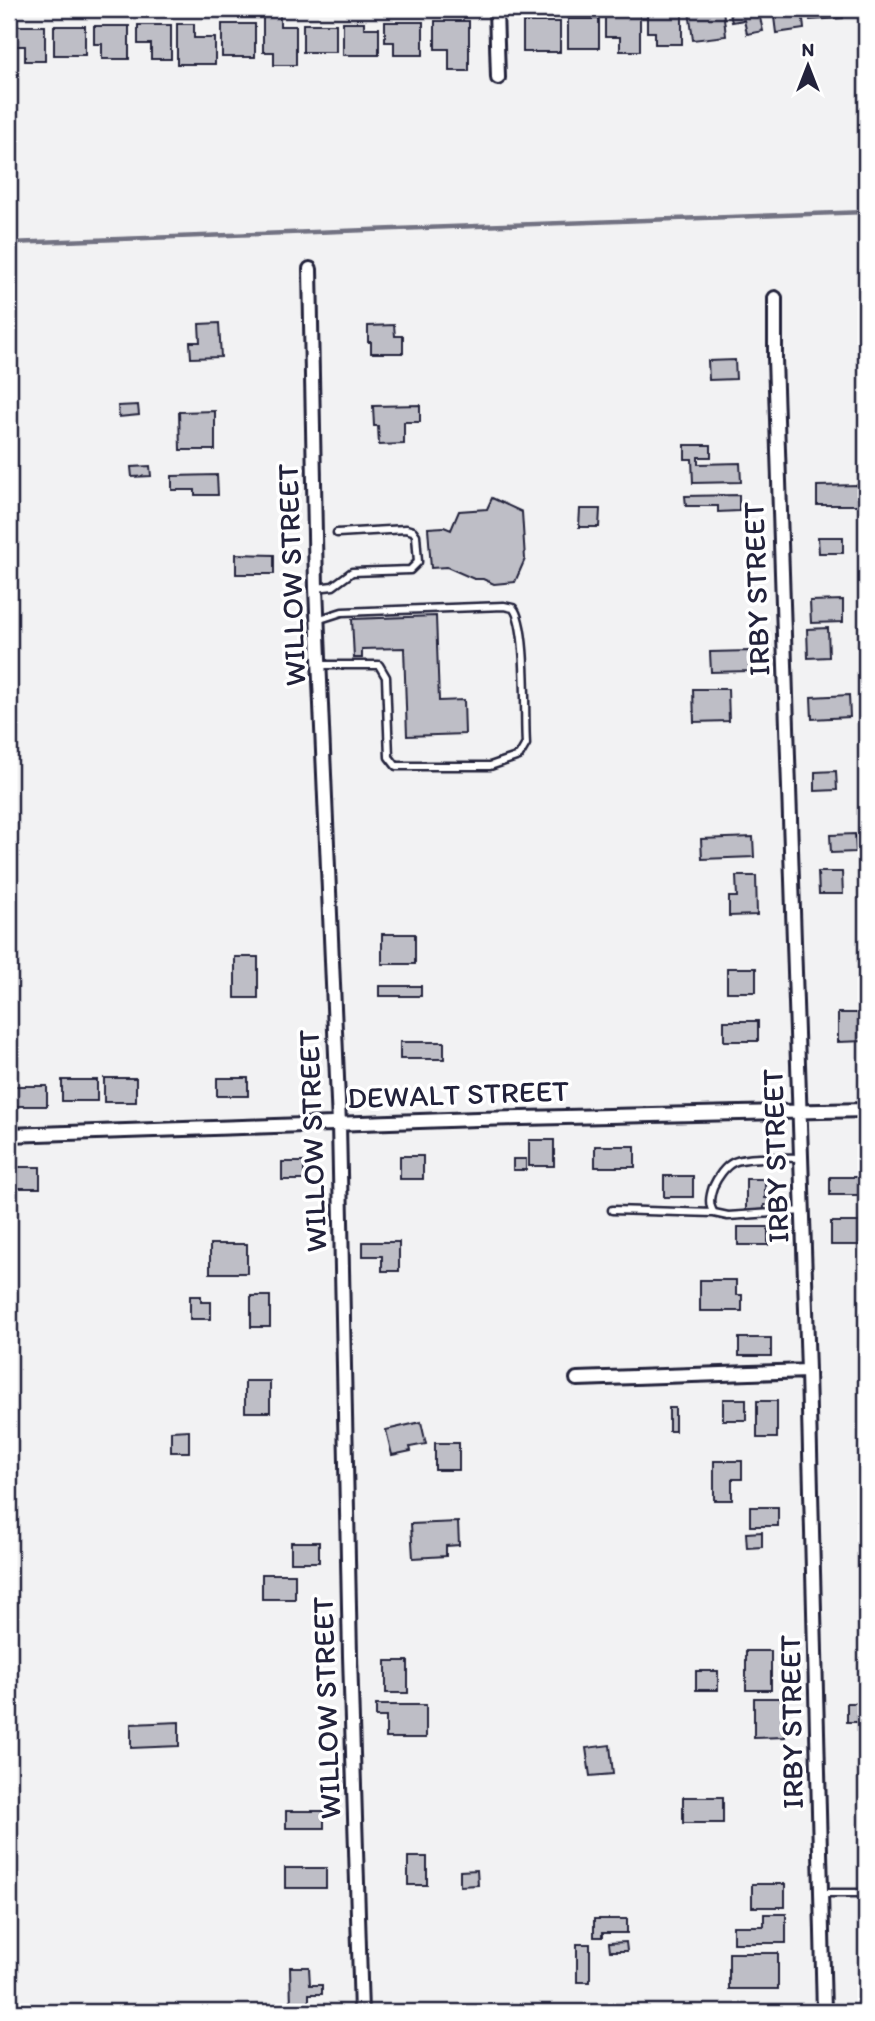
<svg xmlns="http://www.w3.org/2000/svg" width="875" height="2021" viewBox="0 0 875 2021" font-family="Itim,sans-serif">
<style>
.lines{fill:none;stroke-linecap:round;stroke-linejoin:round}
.stream{stroke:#727282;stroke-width:4.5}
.building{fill:#bebec6;stroke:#22223b;stroke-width:2}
.service-casing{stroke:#22223b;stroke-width:11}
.minor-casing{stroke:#22223b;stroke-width:18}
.service{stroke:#fff;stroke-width:6}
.minor{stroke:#fff;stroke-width:12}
.labels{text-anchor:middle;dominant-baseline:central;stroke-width:7;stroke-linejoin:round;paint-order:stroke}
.street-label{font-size:30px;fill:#22223b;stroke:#fff}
</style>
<rect width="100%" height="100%" fill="#f2f2f3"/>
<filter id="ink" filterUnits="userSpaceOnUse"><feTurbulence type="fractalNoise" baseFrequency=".0143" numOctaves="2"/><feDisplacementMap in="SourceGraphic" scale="14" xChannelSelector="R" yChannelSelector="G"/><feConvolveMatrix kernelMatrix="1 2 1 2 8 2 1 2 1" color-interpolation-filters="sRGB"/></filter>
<g filter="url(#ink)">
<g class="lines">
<path class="stream" d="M9 243 866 212"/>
</g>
<path class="building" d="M263 9H280V26H296V65H274V52H263Z
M704 9H723L726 36 693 40 689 11Z
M729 9H758L763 31 747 34 744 20 732 22Z
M773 9H802L804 29 776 33Z
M810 9H842L843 18 810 20Z
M647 10H682V44H655V32H647Z
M605 15H640V51H620V37H605Z
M568 19H599V48H568Z
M435 21H469V71H449V49H435Z
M343 22H364V28H379V55H343Z
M385 22H423V55H394V42H385Z
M523 22H560V52H523Z
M177 24H194V38H215V64H177Z
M222 24H255V57H222Z
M303 24H336V52H303Z
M138 25H171V59H151V44H138Z
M12 26H45V61H25V46H12Z
M54 26H85V55H54Z
M94 26H129V59H102V44H94Z
M219 323 221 357 191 358 190 342H200L199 324Z
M394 325 395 336H403V353H371V342H368V326Z
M735 360 736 379 709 380 708 361Z
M138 405 139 415 119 417 118 406Z
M420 405V422H404V444L379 445 378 426H374L373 406Z
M215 411V450H180L179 412Z
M685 445H711V457H698V464L740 463 741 482 693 483 692 459H685Z
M150 466 151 476 132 477 131 467Z
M217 475 218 495H195V490H172V476Z
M858 485 859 505H817V486Z
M739 495V511L718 512V506H686L685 496Z
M492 498 522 512 525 559 515 582 494 584 483 579H474L447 567 431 568 428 528 444 527 451 530 459 511 487 509Z
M580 509H600L599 527H579Z
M818 537H843V553H819Z
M236 554 274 555V574H236Z
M843 600V622L811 623 810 601Z
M436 616 439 701 464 700 465 734 407 736 404 648 362 649V658H354L352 619Z
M828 628 829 657 808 658 807 629Z
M749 651V671L711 672 710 652Z
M693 689H728L729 721 694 722Z
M849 695 850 717 812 719 811 697Z
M836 771 837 790 815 791V772Z
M855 834 856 852 831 853 830 835Z
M753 837 754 857 702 859 701 839Z
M818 872H842L843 894H819Z
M736 876H756L757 915 729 916V897H737Z
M382 934H415V964H382Z
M235 957H258V998H235Z
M727 968H756V992H727Z
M379 986H421V996H379Z
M838 1013H866V1041L838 1042Z
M724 1021H758V1041H724Z
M400 1042H444V1059H400Z
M104 1078H136V1102H104Z
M217 1078H248V1096H217Z
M62 1080H97V1101H62Z
M15 1086H47V1106H15Z
M529 1140H554V1166H529Z
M595 1146H635V1167H595Z
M400 1156H423V1179H400Z
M513 1159H526V1170H513Z
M282 1162H304V1180H282Z
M14 1167H40V1188H14Z
M664 1176H693V1197H664Z
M830 1177H863V1195H830Z
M746 1179H765V1198H774V1205H764V1211H746Z
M831 1222H866V1245H831Z
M738 1227H768V1245H738Z
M363 1242H399V1271H382V1256H363Z
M210 1244H247V1273H210Z
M700 1280H736V1295H742V1311H700Z
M190 1296H201V1302H211V1319H190Z
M251 1296H270V1327H251Z
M739 1338H771V1356H739Z
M245 1381H270V1412H245Z
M723 1399H746V1420H723Z
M757 1401H777V1438H757Z
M669 1408H675V1431H669Z
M421 1422 426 1444 410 1447 411 1451 392 1455 386 1430Z
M189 1430V1452H171V1431Z
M435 1443H459V1470H435Z
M714 1461H742V1479H732V1500H714Z
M750 1507H778V1526H750Z
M458 1522 459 1545 446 1546V1556L413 1558 411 1524Z
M762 1532V1547L747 1548 746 1533Z
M291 1542H319V1562H291Z
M262 1574H295V1599H262Z
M746 1651H771V1690H746Z
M386 1661H408V1693H386Z
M696 1671H718V1690H696Z
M754 1698H784L785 1737 754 1738Z
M847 1703H866V1722H847Z
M376 1705H426V1738H386V1717H376Z
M179 1722V1746L131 1748V1724Z
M610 1745 613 1774 590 1776 586 1748Z
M683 1797H723V1823H683Z
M286 1811H324V1828H286Z
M408 1857H427V1885H408Z
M285 1868H326V1888H285Z
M477 1870 478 1885 460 1886V1871Z
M752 1884H785V1907H752Z
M764 1914H786V1943H733V1926H764Z
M594 1919H627V1933H602V1937H594Z
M626 1942 627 1951H610L609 1943Z
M577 1944H590V1982H577Z
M729 1953H778V1989H729Z
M290 1967H309L310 1985H322V1994H309V2012H298V2007H291Z"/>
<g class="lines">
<defs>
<path id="service" d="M316 588 333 586 352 572 410 570 418 562 416 535 413 531 406 529 337 533
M317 620 342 612 504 606 513 608C528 624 524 718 526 744L519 756 490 766H396L389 757 386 677 379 665H319
M801 1158C785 1158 748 1156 734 1162 725 1166 717 1178 713 1187 710 1196 708 1205 714 1213L728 1216 803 1211
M612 1210 714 1213
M821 1893H866"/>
<path id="minor" d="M496 9 498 78
M310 269 316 588 339 1124 350 1656 361 2012
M775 298V358L808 1371 824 2012
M9 1135 477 1119 866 1110
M577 1379 808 1371"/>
</defs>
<use href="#service" class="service-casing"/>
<use href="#minor" class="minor-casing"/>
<use href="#service" class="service"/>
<use href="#minor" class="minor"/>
</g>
</g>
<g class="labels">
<g class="street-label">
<text transform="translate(291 575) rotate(-92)">WILLOW STREET</text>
<text transform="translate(756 589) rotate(-92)">IRBY STREET</text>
<text transform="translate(458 1094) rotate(-2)">DEWALT STREET</text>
<text transform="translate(312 1141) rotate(-92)">WILLOW STREET</text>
<text transform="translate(775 1156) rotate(-92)">IRBY STREET</text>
<text transform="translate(326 1708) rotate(-92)">WILLOW STREET</text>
<text transform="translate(791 1722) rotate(-91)">IRBY STREET</text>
</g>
</g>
<rect width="875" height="2021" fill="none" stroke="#fff" stroke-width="35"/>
<rect x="18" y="18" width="840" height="1986" fill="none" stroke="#22223b" stroke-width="2.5" filter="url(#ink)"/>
<g transform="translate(808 66)" stroke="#ffffff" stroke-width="5" paint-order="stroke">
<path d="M0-5L12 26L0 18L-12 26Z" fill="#22223b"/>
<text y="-10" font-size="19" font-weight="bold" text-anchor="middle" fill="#22223b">N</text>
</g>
</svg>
